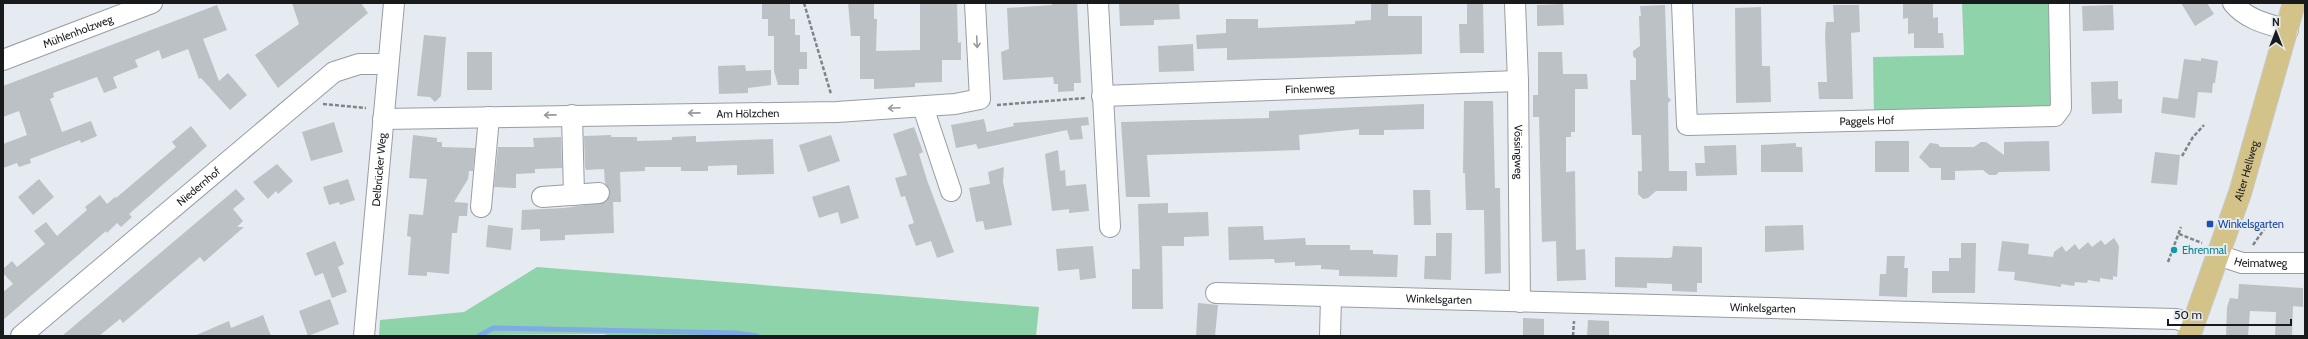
<svg xmlns="http://www.w3.org/2000/svg" width="2308" height="339" viewBox="0 0 2308 339" font-family="Cabin,sans-serif">
<style>
.green{fill:#8fd3ab}
.lines{fill:none;stroke-linecap:round;stroke-linejoin:round}
.stream{stroke:#7eabe5;stroke-width:5}
.building{fill:#bcc1c6}
.minor-casing{stroke:#989da2;stroke-width:22}
.major-casing{stroke:#c8c8c9;stroke-width:24}
.path{stroke:#808488;stroke-width:2.5;stroke-dasharray:4 2;stroke-linecap:butt}
.minor{stroke:#fff;stroke-width:20}
.major{stroke:#d4c389;stroke-width:22}
.oneway{stroke:#979899}
.transit-dot{fill:#1a4fb4;stroke:#e5ebf0;stroke-width:1.5}
.culture-dot{fill:#0f9aa8;stroke:#e5ebf0;stroke-width:1.5}
.labels{text-anchor:middle;dominant-baseline:central;stroke-width:4;stroke-linejoin:round;paint-order:stroke}
.street-label{font-size:11px;fill:#181a1c;stroke:#e5ebf0}
.transit-label{font-size:11px;fill:#164399;stroke:#e5ebf0;text-anchor:start}
.culture-label{font-size:11px;fill:#0d838f;stroke:#e5ebf0;text-anchor:start}
</style>
<rect width="100%" height="100%" fill="#e5ebf0"/>
<path class="green" d="M1962 3H2053L2056 99 2045 111 1874 116 1873 57 1964 55Z
M537 267 1039 307 1036 336H611L604 334 379 336 380 320 464 312Z"/>
<g class="lines">
<path class="stream" d="M479 336 493 328 736 333 757 336"/>
</g>
<path class="building" d="M292 3H361L368 13 278 88 255 55 299 24Z
M762 3H790V19H795V35H800V52H807V69H799V85H778L774 71V36H768V19H762Z
M848 3H874V19H877L876 51 920 50V4L957 3 958 43 961 42V60H942V82L915 83V87L874 89V79H860V36H851Z
M1052 3H1077L1081 83H1074V91L1058 92V84H1054L1053 77 1003 80 1001 52 1009 49 1007 8 1052 5Z
M1119 3H1179L1180 19 1154 20V25L1120 26Z
M1371 3H1388V16H1422V54L1227 60V48L1197 49 1196 35 1226 33V19H1258V28L1355 24V21L1371 20Z
M1467 3H1483L1484 53H1460L1459 24H1467Z
M1933 3V18L1938 17V33H1943L1944 48H1914V33L1908 34V18L1903 19V4Z
M2181 3H2207L2214 14 2195 26Z
M1563 4 1564 25 1537 26V5Z
M217 5 227 30 203 39 219 81 228 73 247 95 230 110 201 78 199 79 188 49 162 59 159 50 135 60 138 67 113 77 117 88 104 93 97 77 53 93 54 97 50 99 62 132 91 121 97 136 81 143 80 140 30 159 31 163 19 167 17 163 3 168V144L27 135 19 111 3 117V86Z
M1665 5 1668 97 1671 100 1668 103 1669 171H1687V191H1656L1648 198 1643 199 1638 194V171H1642L1641 135H1632L1630 80H1636V59L1633 56V51L1640 46 1639 16H1641L1640 6Z
M1833 5H1859L1860 32 1851 33 1853 99H1819L1818 82H1827L1825 34 1826 22H1834Z
M2113 5 2114 30 2083 31 2082 6Z
M1761 7 1762 66H1770L1771 102 1736 103 1735 8Z
M424 35 446 37 441 96 435 102 430 97 417 96Z
M1193 44 1194 71 1159 72 1158 46Z
M467 52H492V90H467Z
M1538 52H1562L1563 74H1587L1588 89H1575V132H1571V137H1566V172L1575 171 1576 250 1585 249 1586 280 1557 281 1556 241 1542 242 1539 117H1533V95H1538Z
M2201 58 2218 61 2215 83H2213L2212 93 2198 92 2195 118 2161 113 2163 97 2178 99 2184 59 2201 61Z
M745 65 746 71 771 70V85L748 88V93L719 94 718 66Z
M2118 81V99H2122V113L2092 114 2091 82Z
M1464 101H1493L1495 188H1500L1501 273 1485 274 1484 210H1466L1465 173H1463Z
M1424 104V129L1384 130V135H1359V129L1299 135 1300 150 1147 155 1150 197H1126L1121 122 1269 118V111Z
M1088 117 1089 125 1081 126 1083 139 1070 140 1067 130 978 149 976 144 956 148 951 125 984 119 987 132 1014 126 1013 123Z
M334 122 343 152 311 161 302 132Z
M191 126 207 146 129 214 132 217 121 227 117 223 107 233 106 231 3 320V292L13 284 3 273V269L12 261 17 267 45 244 34 231 46 222 57 236 87 210 85 207 100 195 107 204 115 197 116 198 176 147 172 142Z
M914 127 923 152 919 154 927 180 954 252 937 258 931 241 916 246 908 225 914 223 905 196 901 197 895 178 907 175 893 134Z
M413 135 437 138V142H442V147L475 148 473 171H469L468 179 454 202 468 203 467 216H459L457 233H452L449 274 427 272V276L408 275 411 237 407 236 409 214 423 215 427 179 409 178Z
M611 135V137H637V141L672 140V137L696 136V142L773 139 774 174 737 175V165L708 166V171H681V167H645V171L620 172 621 202H613L614 233 565 235V240L540 241V229L521 230 522 210 564 208 606 202 610 193 605 183 604 169 586 170 585 167 584 136Z
M831 135 840 161 808 172 799 145Z
M561 137 562 168 535 169V173L516 174V188L494 187 498 147H534L533 138Z
M1875 141H1909V172H1875Z
M2049 141 2050 171 1999 172 1996 175H1989L1983 170 1955 171V180H1941V168H1930L1919 157 1930 143 1938 144 1940 147H1974L1981 142H1986L2004 155V142Z
M1796 143V147H1802L1803 172H1761V145Z
M1736 145 1737 175 1696 176 1695 163H1705L1704 146Z
M1058 150 1060 171 1065 170 1066 186 1086 184 1089 211 1069 213V209L1052 211 1045 154Z
M2155 152 2180 155 2177 185 2151 183Z
M277 164 293 181 278 194 276 191 268 199 253 182Z
M1004 167 1003 182 1012 225 985 230 983 221 976 222 969 188 990 184 988 172Z
M39 179 54 197 33 215 18 197Z
M348 179 355 200 340 205 339 202 329 205 323 187Z
M849 185 859 218 841 224 838 212 819 218 812 197Z
M236 189 245 199 233 209 243 221 237 227H244L204 262 200 257 123 323 120 319 99 336H62Z
M1413 190H1430L1431 225H1414Z
M1168 203V213L1208 212 1209 236 1184 237V246H1162L1163 309H1132V269H1140L1138 204Z
M488 225 513 228 511 250 486 247Z
M1803 225 1804 250 1765 252V226Z
M1263 226 1264 240 1305 238 1306 245H1350V250H1373V254L1398 255 1397 277 1339 276V270L1321 269V265L1295 266V262L1275 263 1274 259 1229 260 1228 227Z
M1436 233H1452L1451 280 1424 279 1425 256H1436Z
M2114 238 2119 246 2117 277 2113 276V280L2100 278V282L2088 280 2087 283 2075 282 2074 286 2061 284V287L2014 280 2015 272 1998 271 2002 241 2029 244 2028 254 2053 257 2054 252 2062 246 2066 252 2075 244 2079 250 2088 242 2092 247 2101 240 2105 245Z
M335 241 344 264 338 267 347 292 332 298 323 273 315 276 306 253Z
M1961 243H1976L1975 293H1932V271H1949V258H1961Z
M1093 246 1096 278 1080 280 1079 269 1058 271 1056 249Z
M1673 246 1702 247V283H1697V292L1672 291V284L1647 283V288L1615 287V257L1669 258 1672 257Z
M1887 256H1905L1904 268H1908L1907 297 1879 296 1880 274H1886Z
M2239 284 2303 288V307L2293 306 2292 336H2275L2276 312 2250 311 2248 336H2226L2227 307 2230 298 2238 299Z
M330 299 339 324 308 336 299 311Z
M1198 303 1218 305 1215 336H1196Z
M263 315 271 336H194L229 321 231 328Z
M1523 318 1544 319V336H1523Z
M1588 320 1609 321V336H1587Z"/>
<g class="lines">
<defs>
<g id="minor">
<path d="M1098 3 1110 227"/>
<path id="s1" d="M1515 3 1518 81 1520 302"/>
<path id="s2" d="M1682 3 1687 125 2055 116 2061 108 2059 3"/>
<path d="M2233 3C2247 20 2267 24 2288 30"/>
<path id="s3" d="M3 60 152 3"/>
<path id="s4" d="M1102 96 1518 81"/>
<path d="M923 107 951 191"/>
<path d="M572 115 574 195"/>
<path id="s5" d="M383 119 837 112 955 104 980 99 975 3"/>
<path d="M542 197 599 193"/>
<path d="M481 207 489 117"/>
<path id="s6" d="M2218 255 2242 263H2305"/>
<path id="s7" d="M1216 293 2134 318 2176 319 2193 324"/>
<path id="s8" d="M21 336 334 72 359 64H387"/>
<path id="s9" d="M364 336 394 3"/>
<path d="M1330 336 1331 297"/>
</g>
<g id="major">
<path id="s10" d="M2189 336 2240 193 2294 3"/>
</g>
</defs>
<use href="#minor" class="minor-casing"/>
<use href="#major" class="major-casing"/>
<path class="path" d="M804 3 831 94
M323 104 366 108
M997 105 1086 98
M2182 156 2193 137 2204 125
M2179 234 2202 243
M2253 245 2270 221
M2168 262 2181 227
M1573 336 1574 321"/>
<use href="#minor" class="minor"/>
<use href="#major" class="major"/>
</g>
<defs><path id="oneway-shaft" d="M-6 0H5M1.5-3L5.5 0L1.5 3" fill="none" stroke-width="1.6" stroke-linecap="round" stroke-linejoin="round"/></defs>
<g class="oneway">
<use href="#oneway-shaft" transform="translate(977 42) rotate(87)"/>
<use href="#oneway-shaft" transform="translate(894 108) rotate(177)"/>
<use href="#oneway-shaft" transform="translate(694 113) rotate(179)"/>
<use href="#oneway-shaft" transform="translate(550 115) rotate(179)"/>
</g>
<rect class="transit-dot" x="2206" y="220" width="8" height="8" rx="2"/>
<circle class="culture-dot" cx="2174" cy="250" r="4"/>
<g class="labels">
<g class="street-label">
<text stroke="none"><textPath href="#s3" startOffset="80">Mühlenholzweg</textPath></text>
<text stroke="none"><textPath href="#s4" startOffset="208">Finkenweg</textPath></text>
<text stroke="none"><textPath href="#s5" startOffset="365">Am Hölzchen</textPath></text>
<text stroke="none"><textPath href="#s2" startOffset="302">Paggels Hof</textPath></text>
<text stroke="none"><textPath href="#s1" startOffset="149">Vössingweg</textPath></text>
<text stroke="none"><textPath href="#s9" startOffset="167">Delbrücker Weg</textPath></text>
<text stroke="none"><textPath href="#s10" startOffset="175">Alter Hellweg</textPath></text>
<text stroke="none"><textPath href="#s8" startOffset="232">Niedernhof</textPath></text>
<text stroke="none"><textPath href="#s6" startOffset="44">Heimatweg</textPath></text>
<text stroke="none"><textPath href="#s7" startOffset="223">Winkelsgarten</textPath></text>
<text stroke="none"><textPath href="#s7" startOffset="547">Winkelsgarten</textPath></text>
</g>
<g class="transit-label">
<text x="2218" y="224">Winkelsgarten</text>
</g>
<g class="culture-label">
<text x="2182" y="250">Ehrenmal</text>
</g>
</g>
<rect width="2308" height="339" fill="none" stroke="#181a1c" stroke-width="8"/>
<g transform="translate(2276 32)" stroke="#e5ebf0" stroke-width="3" paint-order="stroke">
<path d="M0-3L7 15L0 10L-7 15Z" fill="#181a1c"/>
<text y="-6" font-size="11" font-weight="bold" text-anchor="middle" fill="#181a1c">N</text>
</g>
<path d="M2168 319v6h123v-6" fill="none" stroke="#181a1c" stroke-width="2"/>
<text x="2174" y="319" font-size="12" fill="#181a1c" stroke="#e5ebf0" stroke-width="3" paint-order="stroke">50 m</text>
</svg>
